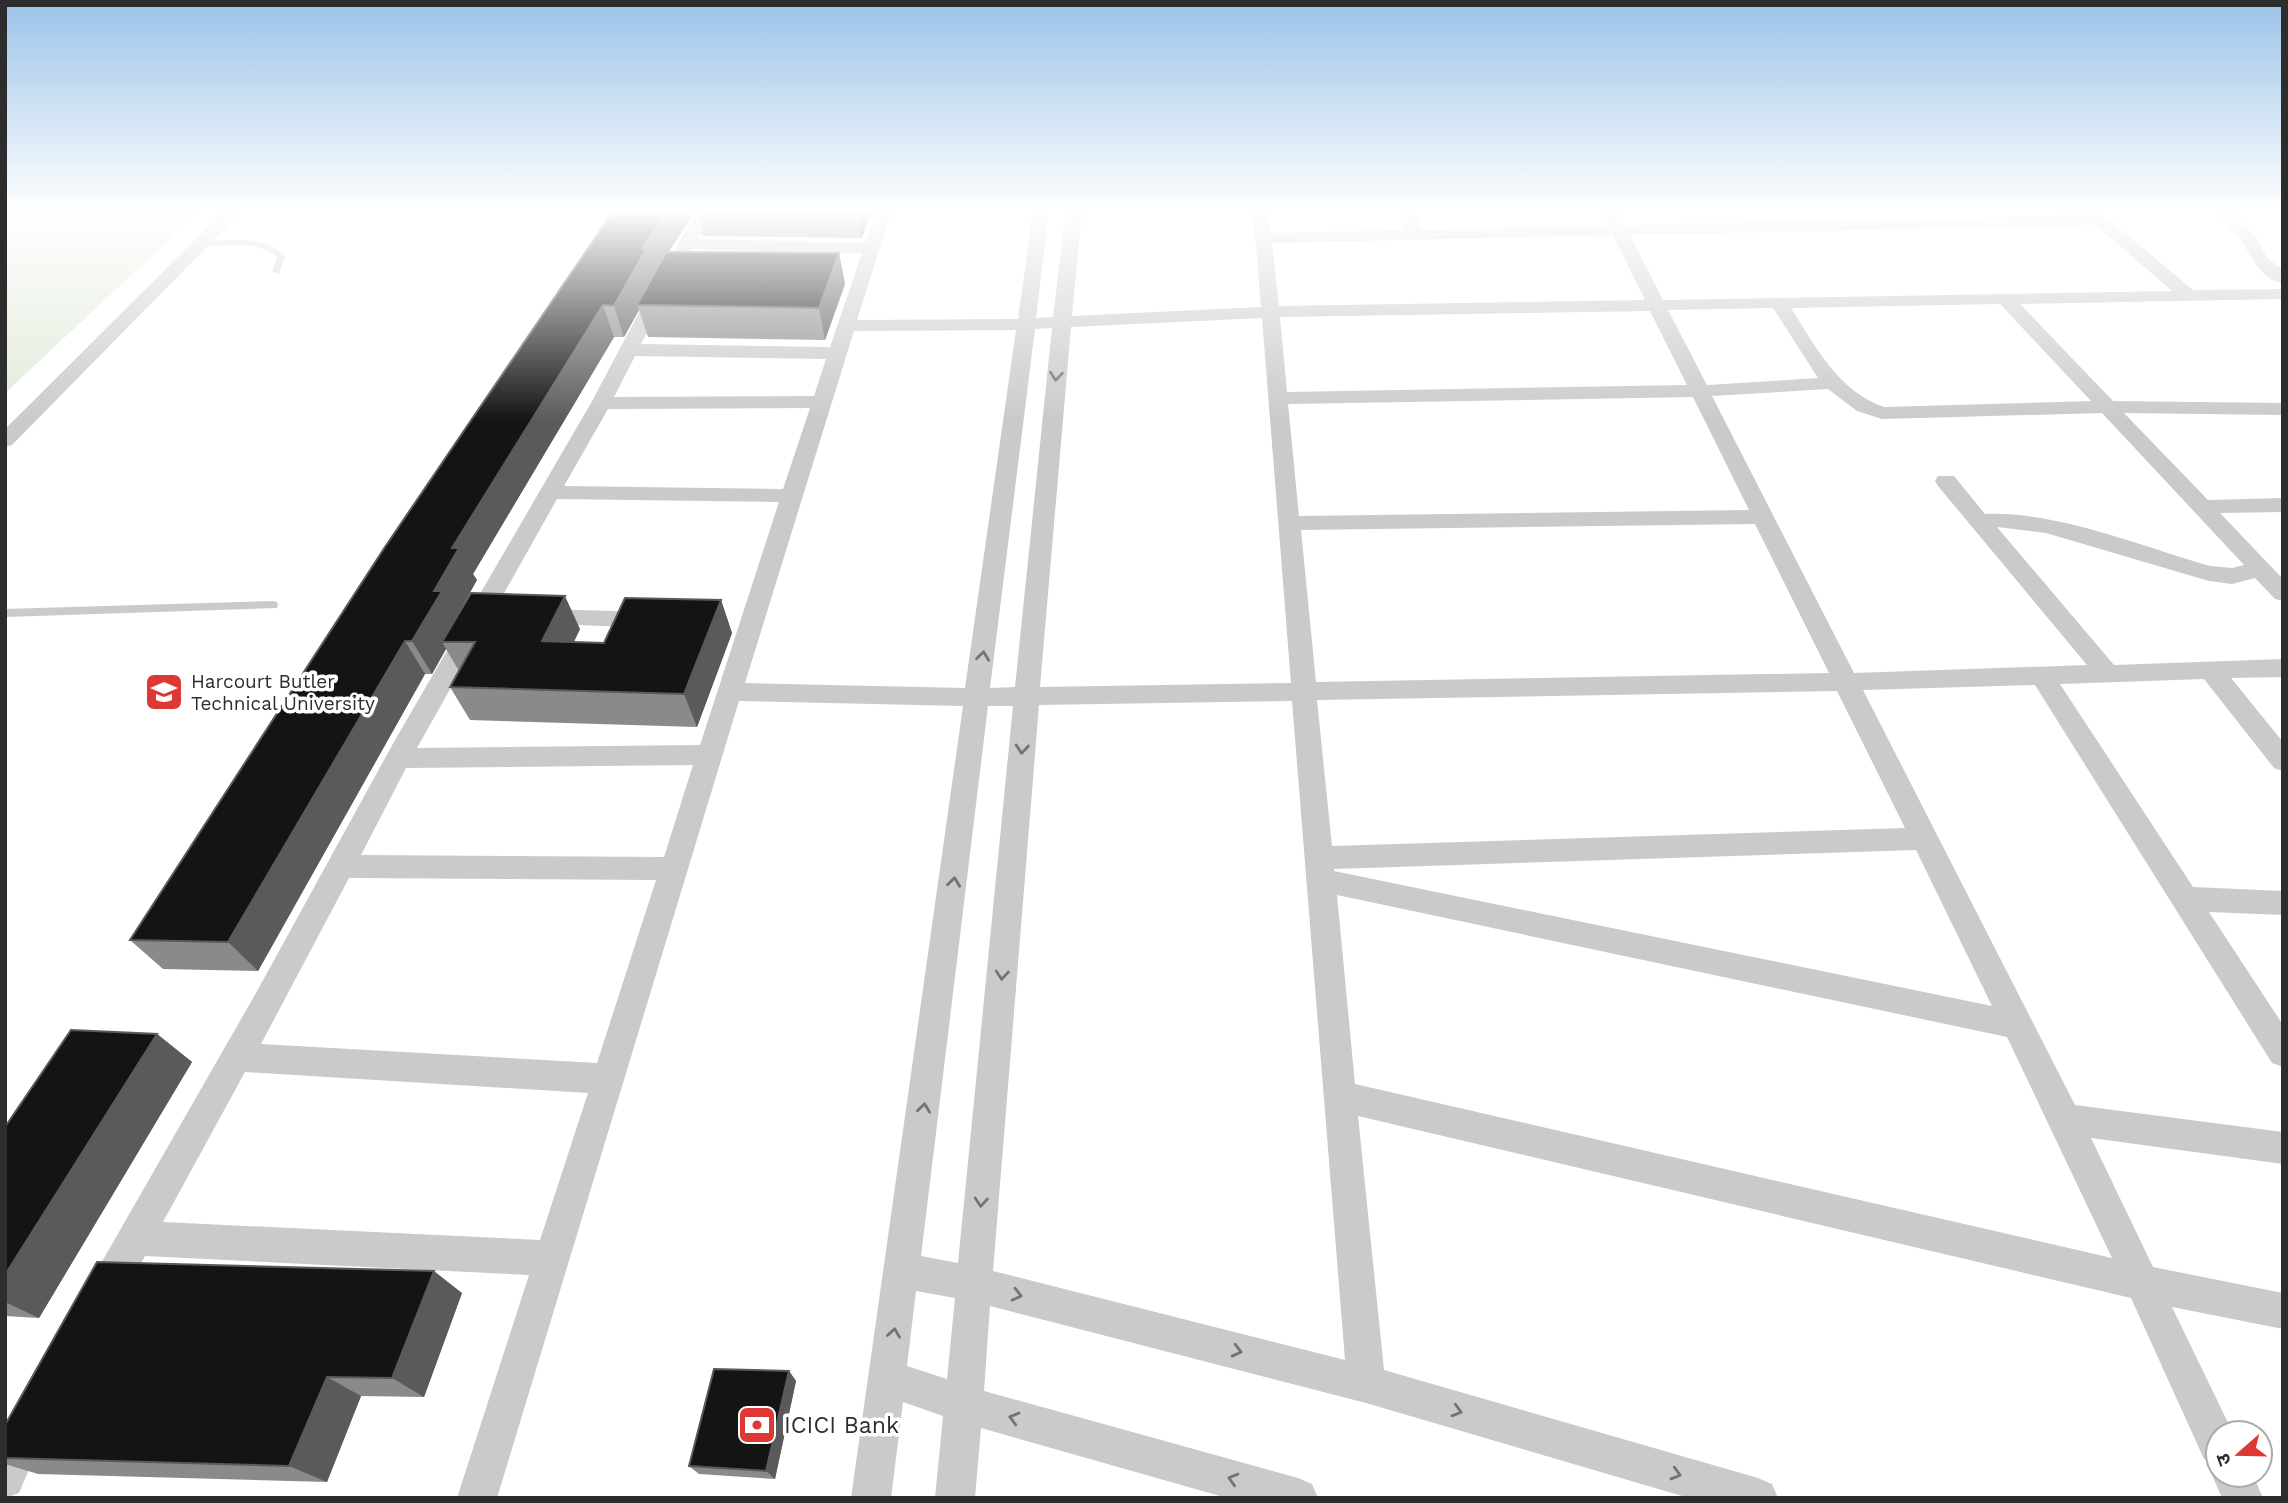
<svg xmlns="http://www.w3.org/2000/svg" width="2288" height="1503" viewBox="0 0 2288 1503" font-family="'Work Sans','Noto Sans Devanagari',sans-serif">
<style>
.green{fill:#e1eada}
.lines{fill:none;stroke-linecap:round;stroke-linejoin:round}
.service{fill:#cacaca;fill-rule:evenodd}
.minor{fill:#cacaca;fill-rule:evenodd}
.wall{fill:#8a8a8a}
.shaded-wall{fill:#5a5a5a}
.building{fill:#141414;stroke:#5a5a5a;stroke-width:2}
.oneway{stroke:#747474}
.labels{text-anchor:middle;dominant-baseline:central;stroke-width:7;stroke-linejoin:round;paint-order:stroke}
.poi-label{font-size:19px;fill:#2d2d2d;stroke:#fff;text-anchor:start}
.near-poi-label{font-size:23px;fill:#2d2d2d;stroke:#fff;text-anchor:start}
</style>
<rect width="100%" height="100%" fill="#fff"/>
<path class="green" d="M5 210H189L199 212 5 393Z"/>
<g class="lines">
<path class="service" d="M232 240C252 240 271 241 285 256L279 274 272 272 277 257C257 239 226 246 201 246L197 244 201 242Z
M273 601 277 602 278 605 277 608 5 617V609Z"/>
<path class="minor" d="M225 210H243L12 445 5 447V429Z
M699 210H715L698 239 865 243 876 210H892L857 320 1018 319 1033 210H1049L1036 318 1053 317 1066 210H1082L1072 316 1261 307 1253 210H1269L1271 233 1405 230 1398 210H1414L1422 230 1609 226 1601 210H1617L1625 225 2084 215 2080 210H2098L2193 290 2283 289V299L2020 304 2113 401 2283 403V415L2124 413 2208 500 2283 498V512L2220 513 2283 579V601L2275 599 2255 578 2232 584 2209 581 2046 533 1997 527 2114 665 2283 659V677L2231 678 2283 742V771L2274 768 2204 679 2060 684 2193 887 2283 891V915L2209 912 2283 1025V1067L2272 1063 2035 685 1863 690 2075 1105 2283 1132V1164L2091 1138 2153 1267 2283 1293V1329L2172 1307 2233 1433H2218V1475H2253L2263 1498H2222L2212 1475 2217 1464 2204 1459 2131 1298 1358 1116 1384 1370 1758 1478 1772 1484 1778 1498H1689L1366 1403 990 1306 984 1391 1298 1478 1312 1484 1318 1498H1227L981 1428 975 1498H935L943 1416 903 1402 891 1498H851L963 706 739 701 497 1498H457L529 1275 145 1256 118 1305 105 1310 92 1305 87 1292 92 1279 256 993 395 740 591 403 659 275ZM2096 225 2172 291 1663 300 1630 235ZM1613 235 1645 300 1279 306 1272 243ZM692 249 862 253 830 347 641 344ZM2000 304 2091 401 1884 407C1838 391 1816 347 1791 308ZM1773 308 1818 378 1707 385 1668 310ZM1650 311 1687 385 1287 392 1280 317ZM1262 318 1291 683 1040 687 1071 327ZM1052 328 1015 687 990 688 1035 329ZM1016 330 965 688 745 683 854 331ZM635 356 826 359 814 396 614 397ZM1828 389 1857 411 1882 419 2102 413 2244 565 2232 568 2210 566C2141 546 2057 511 1985 514L1954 476H1938L1935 481 1938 486 2087 665 1854 673 1712 396ZM1693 397 1749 510 1299 516 1288 404ZM810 408 783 489 564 486 608 409ZM557 499 779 502 700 745 417 748ZM1755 524 1829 673 1316 682 1301 530ZM1837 691 1905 828 1332 846 1317 700ZM1292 701 1345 1360 993 1271 1039 705ZM988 706H1013L958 1263 921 1256ZM693 765 664 857 361 855 406 768ZM1916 850 1992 1006 1334 871V869ZM349 878 656 880 597 1063 261 1044ZM1337 895 2007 1037 2112 1258 1355 1084ZM245 1072 588 1093 540 1240 163 1222ZM916 1291 955 1298 947 1379 907 1366Z
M2215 210H2232L2258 240 2267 258 2283 270V284C2262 279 2254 261 2244 245 2236 233 2224 222 2215 210Z
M540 609 649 612 657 614 661 620 657 626 649 628 532 623 528 617 532 611Z
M26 1413 40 1418 45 1432 19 1493 5 1498V1434L12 1418Z"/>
</g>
<path class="wall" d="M614 210H696L669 252 839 253 845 284 825 340 648 337 639 310 624 337H614L473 574 477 580 457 616 580 629 574 642 604 643 721 600 732 633 697 727 470 720 450 687 459 671 446 649 432 674H425L258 971 163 969 130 940Z
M696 210H872L862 238 703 236Z
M157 1034 192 1062 39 1318 5 1316V1127Z
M462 1293 424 1397 361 1396 327 1482 38 1474 5 1464V1425Z
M789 1371 796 1381 775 1479 699 1474 689 1466Z"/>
<path class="shaded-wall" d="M667 210H696L654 274 637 305 639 310 624 337 614 306 642 248Z
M857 210H872L862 238Z
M839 253 845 284 825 340 819 308Z
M603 305 614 337 473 574 477 580 442 642 446 649 432 674 412 641 452 548Z
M565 596 580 629 558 674 542 641Z
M721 600 732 633 697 727 684 694Z
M405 641 425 674 258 971 228 942Z
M157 1034 192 1062 39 1318 5 1302V1275Z
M434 1271 462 1293 424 1397 392 1378Z
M789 1371 796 1381 775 1479 766 1471Z
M327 1377 361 1396 327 1482 289 1466Z"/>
<path class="building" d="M614 210H667L642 248 646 249 614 306 603 305 452 548H459L434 591H442L412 641H405L228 942 130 940 385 547Z
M666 252 839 253 819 308 637 305Z
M471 593 565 596 542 641 604 643 625 598 721 600 684 694 450 687 475 642H442Z
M71 1030 157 1034 5 1275V1127Z
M97 1262 434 1271 392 1378 327 1377 289 1466 5 1458V1425Z
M714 1369 789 1371 766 1471 689 1466Z"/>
<defs><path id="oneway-chevron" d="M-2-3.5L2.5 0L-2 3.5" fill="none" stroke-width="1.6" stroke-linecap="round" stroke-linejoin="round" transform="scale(1.75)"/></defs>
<g class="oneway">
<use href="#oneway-chevron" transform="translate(1056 376) rotate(96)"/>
<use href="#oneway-chevron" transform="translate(983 656) rotate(-83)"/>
<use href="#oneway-chevron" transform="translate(1022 749) rotate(95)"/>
<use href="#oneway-chevron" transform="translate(954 882) rotate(-83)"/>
<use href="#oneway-chevron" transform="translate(1002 975) rotate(95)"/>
<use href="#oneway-chevron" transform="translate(924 1108) rotate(-83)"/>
<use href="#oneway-chevron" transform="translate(981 1202) rotate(95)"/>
<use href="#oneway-chevron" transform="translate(1017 1295) rotate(14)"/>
<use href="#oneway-chevron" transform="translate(894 1333) rotate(-82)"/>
<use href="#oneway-chevron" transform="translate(1237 1351) rotate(14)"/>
<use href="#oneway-chevron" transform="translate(1457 1411) rotate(16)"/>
<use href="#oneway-chevron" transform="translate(1014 1418) rotate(-165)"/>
<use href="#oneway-chevron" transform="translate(1676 1474) rotate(16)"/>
<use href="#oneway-chevron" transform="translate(1233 1479) rotate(-164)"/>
</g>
<linearGradient id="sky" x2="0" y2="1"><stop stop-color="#9bc3e8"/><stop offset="0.5" stop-color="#fff"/><stop offset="1" stop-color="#fff" stop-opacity="0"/></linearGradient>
<rect width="2288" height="421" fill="url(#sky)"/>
<defs>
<symbol id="university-square" viewBox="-11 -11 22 22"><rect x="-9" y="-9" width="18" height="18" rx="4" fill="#dd3835" stroke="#fff"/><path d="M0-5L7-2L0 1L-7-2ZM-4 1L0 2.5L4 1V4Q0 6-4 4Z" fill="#fff"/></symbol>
<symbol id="bank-square" viewBox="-11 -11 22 22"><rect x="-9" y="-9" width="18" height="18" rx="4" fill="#dd3835" stroke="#fff"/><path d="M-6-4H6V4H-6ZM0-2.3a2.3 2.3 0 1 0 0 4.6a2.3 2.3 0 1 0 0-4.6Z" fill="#fff"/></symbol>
</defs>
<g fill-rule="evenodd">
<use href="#university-square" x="142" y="670" width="44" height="44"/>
<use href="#bank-square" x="735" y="1403" width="44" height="44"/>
</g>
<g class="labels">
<g class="poi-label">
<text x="191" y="681">Harcourt Butler<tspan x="191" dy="22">Technical University</tspan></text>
</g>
<g class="near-poi-label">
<text x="784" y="1425">ICICI Bank</text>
</g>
</g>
<rect width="2288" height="1503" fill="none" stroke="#2d2d2d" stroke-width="14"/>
<g transform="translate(2239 1454) rotate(250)"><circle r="33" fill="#ffffff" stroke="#ababab" stroke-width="2"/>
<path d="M0-5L12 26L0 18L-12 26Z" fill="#dd3835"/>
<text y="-10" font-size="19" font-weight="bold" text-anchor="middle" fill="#2d2d2d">उ</text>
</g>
</svg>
